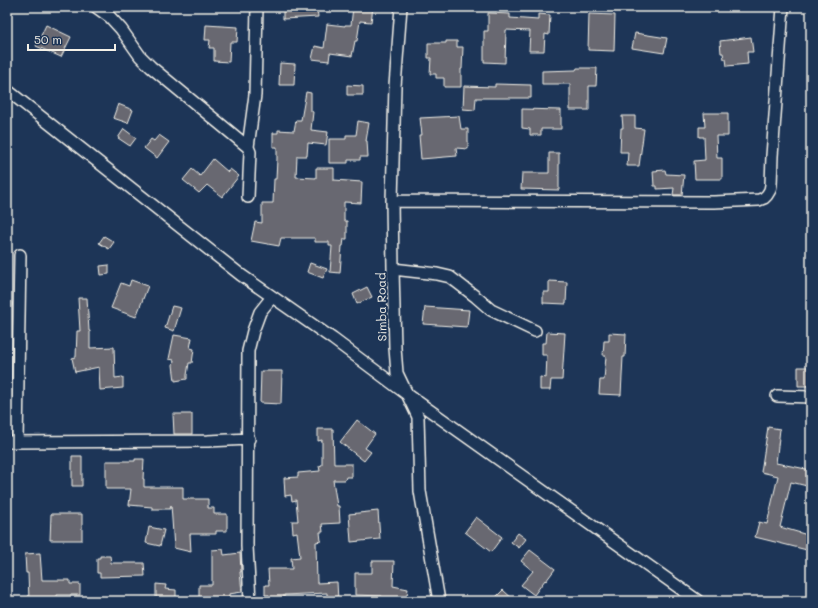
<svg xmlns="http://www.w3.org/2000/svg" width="818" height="608" viewBox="0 0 818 608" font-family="Mali,sans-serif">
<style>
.building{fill:#676871;stroke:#f4f1e8}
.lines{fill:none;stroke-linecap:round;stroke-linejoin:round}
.street-casing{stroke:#f4f1e8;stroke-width:14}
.street{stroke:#1d3557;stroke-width:11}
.labels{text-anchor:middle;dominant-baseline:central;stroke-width:4;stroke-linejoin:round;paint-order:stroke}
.street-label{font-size:12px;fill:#f4f1e8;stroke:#1d3557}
</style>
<rect width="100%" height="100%" fill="#1d3557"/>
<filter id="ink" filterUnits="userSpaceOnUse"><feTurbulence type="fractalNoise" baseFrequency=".025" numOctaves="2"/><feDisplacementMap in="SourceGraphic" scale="8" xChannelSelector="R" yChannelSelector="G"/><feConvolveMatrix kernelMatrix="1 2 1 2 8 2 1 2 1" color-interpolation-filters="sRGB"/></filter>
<g filter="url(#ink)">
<path class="building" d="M283 7H317L318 17 283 19Z
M353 7H373L371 22 360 21 357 41H355L352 56 330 53 329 61 312 59 315 46 324 48 327 24 345 26V25H351Z
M488 13 510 14V18L538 20V14L550 15 549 35 545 34 544 51H529L530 31 506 30 505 63 484 62V31H488Z
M589 14 615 15 614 51 588 50Z
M46 25 71 37 61 57 36 46Z
M206 25 238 27 237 42H230L229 62 214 61V48H209L210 40H205Z
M635 33 667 38 664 53 632 48Z
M751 37 753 52H747L748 64 727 66 726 59H724L723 53H721L720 41Z
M446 41H457V47H463L462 69H461V87H444V78H436V74H430L431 58H428V43H446Z
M280 63 295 64 294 85H279Z
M577 68H597L596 86H589V110H570V84H542V71L576 70Z
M495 84 531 85V98H476L475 110 463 109 464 86 495 87Z
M347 85 363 86V95H347Z
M306 92 311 93V111L313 112 311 130 328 132 326 145 308 143 307 156H297L296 177 316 178V168H334V180L362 182 361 203 344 202V221H347V239H344L343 246H342L340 273 330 272 332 246H329V242H315V238H281L279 246 251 241 255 222 262 223V203H273L274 179H276L277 159V147H273V133H278V130L294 131 296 120H301Z
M118 104 133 110 128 123 113 118Z
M522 109 561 110V129H541V135H530V129L522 128Z
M704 113H728V136H716L717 158H722V179H695L694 161 705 160 704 137H699V127H705Z
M459 116 461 129H468V149L456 148 457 156 421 159 419 135H422L420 118Z
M622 116H635V128L644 129 639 166H627L628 152H620L621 128H623Z
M358 121 369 123 366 141H367L368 157H360V160H348V163H329V139H346V135H356Z
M124 129 136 138 130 146 118 138Z
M159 135 169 142 157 158 144 148 151 139 154 141Z
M549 153H559V190L521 189 522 173H549Z
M213 159 228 172 230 169 239 176 222 197 207 185 199 193 183 180 192 169 200 176Z
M665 170 666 174 684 175 682 195H673L674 188 657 189V186H654L653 171Z
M104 236 114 242 109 249 99 243Z
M310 263 327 269 323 278 307 272Z
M109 265V274L101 275 100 266Z
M131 280 148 286 136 317 111 308 121 283 129 286Z
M549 281 567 282 566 304 543 303V292H549Z
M367 287 372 297 357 304 353 294Z
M78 298H87L89 331H90V348L114 347 115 378 123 377V388L100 390 99 367 75 372 72 358 76 357 77 331H80Z
M172 306 181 308 174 331 165 328Z
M425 307 469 310 467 327 423 324Z
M547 332 565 333 562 380H551L550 390H540V377L546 378 547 355H542V343H546Z
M609 333 626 334 625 357H623L621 395 599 394 600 380H604L606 356H603L604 341H609Z
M174 335 192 338 190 348 194 349 192 363H189L187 375V379L175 381 173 365 174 360 169 359Z
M798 367H811V386H798Z
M261 371H282L281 404 260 403Z
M173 414H192V434H174Z
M357 420 375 434 365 448 371 452 364 461 340 442Z
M768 427 780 429 776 463 811 470V487L791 482 780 527 811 536V551L755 537 759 522 767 524 778 476 761 472Z
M318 429H333L334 464H352V477H346L345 480H333L337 506H339L340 523 322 524 323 532H320L321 541 316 542 317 583 337 582 338 601H327V593L284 595V601H270L269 595H265V585H269L268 569H292L291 558 300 557 297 532 293 533 292 521H298L296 500 292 501 291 495 285 496 284 478 298 477V473L320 471 319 466 322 465V440L318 441Z
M72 456H82V486H72Z
M135 459H144L143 479H144V487H183V499H208V508H214V514H227V531H216V534H190L191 552 174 548 171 505 170 509H152V507L129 505 131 489H106V461H135Z
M378 511 380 539 351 542 349 514Z
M51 514H82V540H50Z
M476 517 502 537 491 552 465 532Z
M149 527 164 530 160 546 146 543Z
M518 533 526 539 519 548 511 542Z
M223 549 224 555 240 553 241 572H240L242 592 229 594V601H199V585H212V550Z
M530 550 555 569 546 581 545 580 534 595 521 585 533 571 521 561Z
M40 553 42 580H70V584H80V595H57V601H29L28 573H26L25 554Z
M100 556H110L111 563H144L145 576 100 577V573H97V558H100Z
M372 561H394L393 586 408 589 406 600 395 598 394 601H382V596L355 595V573H372Z
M156 584 166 585 165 589 176 590V601L156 600Z
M503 590 515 601H492Z"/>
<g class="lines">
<defs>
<path id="street" d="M96 7 110 17 121 29 140 56 151 67 248 147
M401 7 395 86 392 201 393 269 395 348 397 373 418 417 420 491 439 601
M7 90 241 275 333 339 408 395 698 601
M248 197 250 152 248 147 255 95 257 7
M392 201 714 202 759 200 764 198 767 195 770 190 771 185 772 156 783 7
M393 269 437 274 450 277 476 297 491 310 535 331
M777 396 811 397
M7 442 208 441 249 439
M17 442 20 255
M250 601 247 546 248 351 253 331 260 312 272 297"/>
</defs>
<use href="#street" class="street-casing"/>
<use href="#street" class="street"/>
</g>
</g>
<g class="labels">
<g class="street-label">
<text transform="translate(381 307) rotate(-91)">Simba Road</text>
</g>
</g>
<rect width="818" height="608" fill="none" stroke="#1d3557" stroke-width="24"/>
<rect x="12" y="12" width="794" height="584" fill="none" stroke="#f4f1e8" stroke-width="1.5" filter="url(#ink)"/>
<path d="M28 44v6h87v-6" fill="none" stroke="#f4f1e8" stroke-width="2"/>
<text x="34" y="44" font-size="12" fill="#f4f1e8" stroke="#1d3557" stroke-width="3" paint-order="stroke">50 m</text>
</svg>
